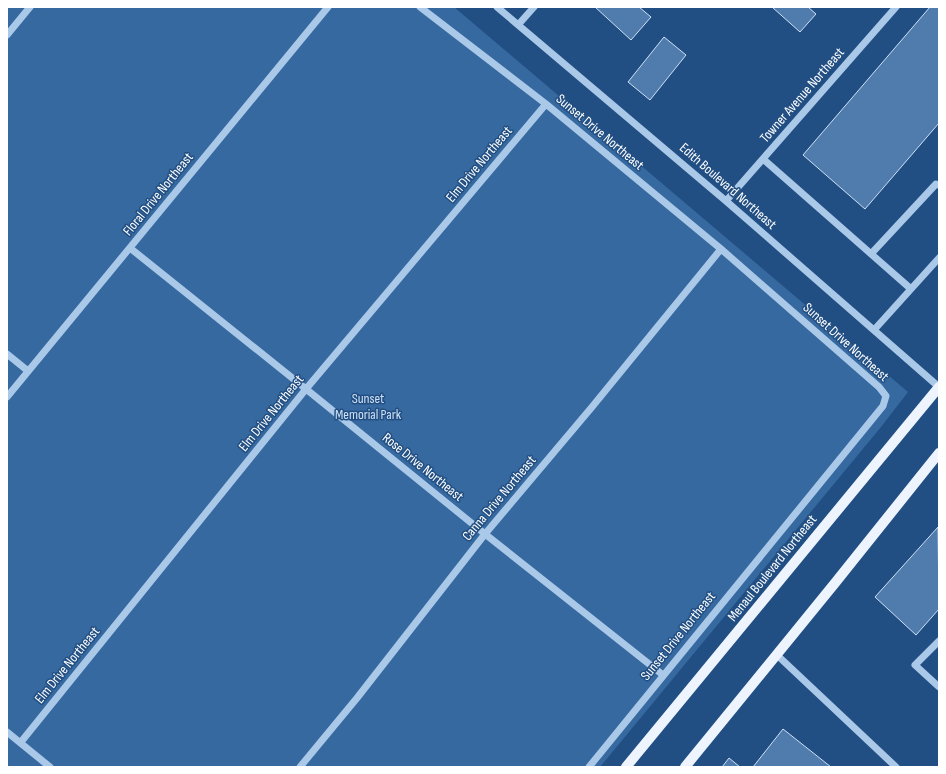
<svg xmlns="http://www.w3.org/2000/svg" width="946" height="774" viewBox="0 0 946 774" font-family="'Sofia Sans Condensed',sans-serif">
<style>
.green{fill:#3669a0}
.building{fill:#4f7bad;stroke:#cee1f6}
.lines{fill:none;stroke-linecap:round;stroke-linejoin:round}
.minor{stroke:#aac8e8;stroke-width:7}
.major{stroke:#edf4fe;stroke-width:10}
.labels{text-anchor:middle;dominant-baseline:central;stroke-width:3;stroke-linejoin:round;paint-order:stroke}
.street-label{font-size:14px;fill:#fff;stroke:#224f83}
.park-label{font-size:14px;fill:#cee1f6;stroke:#224f83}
</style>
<rect width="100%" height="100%" fill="#224f83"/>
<path class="green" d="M7 7H454L908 392 881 427 600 767H7Z"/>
<path class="building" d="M595 7H639L651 17 631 40Z
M772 7H808L816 14 800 32Z
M930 7H939V123L865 209 803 155Z
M664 37 686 55 650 100 628 82Z
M938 527 939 609 916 635 875 597Z
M783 729 831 767H753Z
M729 758 740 767H722Z"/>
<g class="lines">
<path class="minor" d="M420 7 546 104 721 249 879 387 886 396 883 406 589 767
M497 7 726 201 939 387
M518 25 534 7
M7 35 30 7
M763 159 911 289
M726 201 896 7
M130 248 306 389 485 534 663 675
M871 254 936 184 939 185
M874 330 939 258
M7 354 28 371
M7 397 328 7
M939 641 915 665 939 687
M777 655 896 767
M7 732 50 767
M21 742 306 389 546 104
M300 767 357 698 485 534 592 407 721 249"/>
<path class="major" d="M626 767 939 387
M685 767 835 583 939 453"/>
</g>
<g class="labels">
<g class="street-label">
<text transform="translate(802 95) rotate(-49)">Towner Avenue Northeast</text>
<text transform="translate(600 132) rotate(40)">Sunset Drive Northeast</text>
<text transform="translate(479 164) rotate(-50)">Elm Drive Northeast</text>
<text transform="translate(728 186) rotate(41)">Edith Boulevard Northeast</text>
<text transform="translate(158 194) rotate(-51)">Floral Drive Northeast</text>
<text transform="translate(846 342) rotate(42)">Sunset Drive Northeast</text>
<text transform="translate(271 413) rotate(-51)">Elm Drive Northeast</text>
<text transform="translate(423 467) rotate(39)">Rose Drive Northeast</text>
<text transform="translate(499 498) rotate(-50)">Canna Drive Northeast</text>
<text transform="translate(772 568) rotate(-51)">Menaul Boulevard Northeast</text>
<text transform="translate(678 636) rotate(-51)">Sunset Drive Northeast</text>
<text transform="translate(67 665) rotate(-51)">Elm Drive Northeast</text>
</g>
<g class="park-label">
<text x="368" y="398">Sunset<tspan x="368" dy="16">Memorial Park</tspan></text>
</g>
</g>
<rect width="946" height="774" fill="none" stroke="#ffffff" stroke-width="16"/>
</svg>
